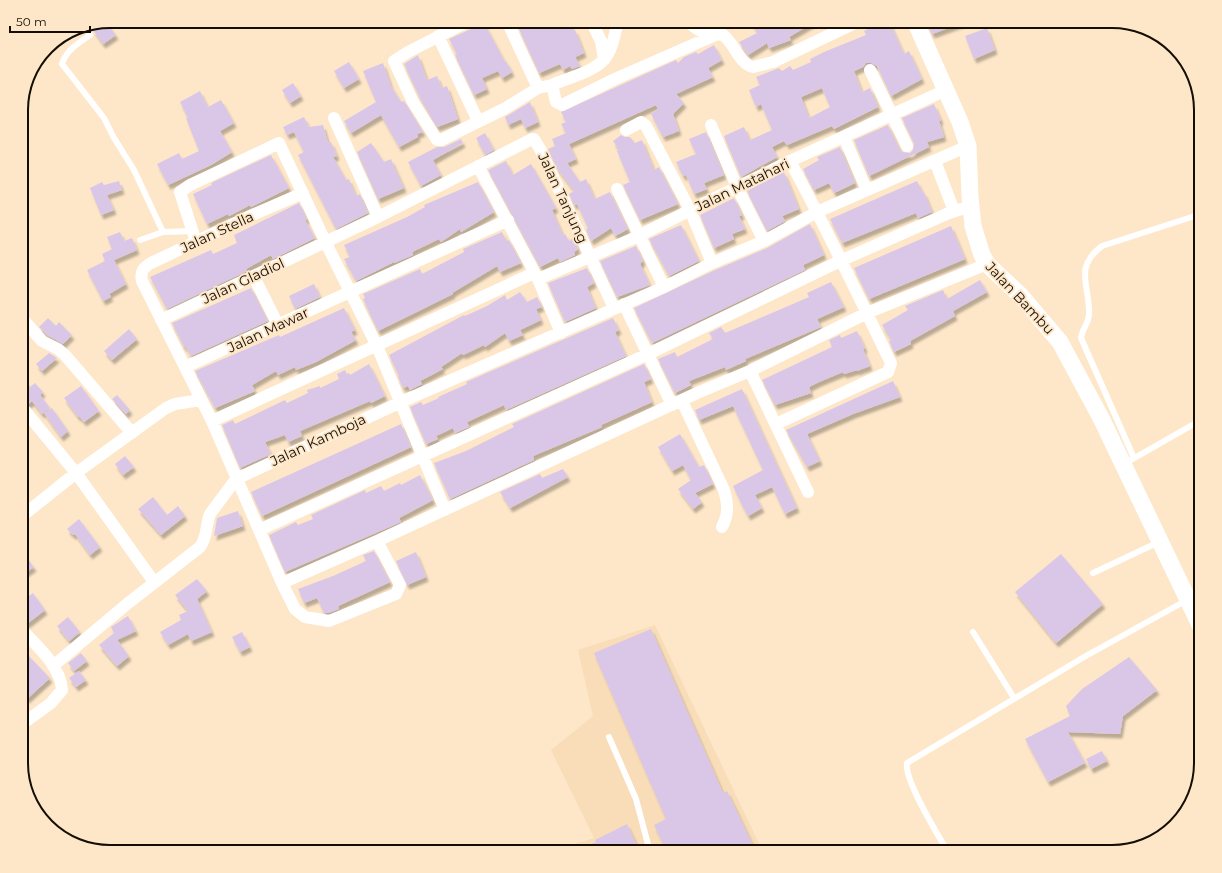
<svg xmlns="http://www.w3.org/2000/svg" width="1222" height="873" viewBox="0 0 1222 873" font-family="Montserrat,sans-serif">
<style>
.built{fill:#f8ddb8}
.building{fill:#dac7e7;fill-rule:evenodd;filter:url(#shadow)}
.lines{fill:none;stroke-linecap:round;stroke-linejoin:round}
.lane{stroke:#fff;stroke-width:6}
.street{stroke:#fff;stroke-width:12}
.secondary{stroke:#fff;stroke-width:17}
.labels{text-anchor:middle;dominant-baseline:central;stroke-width:4;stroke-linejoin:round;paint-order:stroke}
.street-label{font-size:14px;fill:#150e04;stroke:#fee7c9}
.rim{fill:none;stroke:#150e04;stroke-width:2}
</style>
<defs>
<filter id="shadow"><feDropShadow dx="2.5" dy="4.5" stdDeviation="1" flood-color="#0004"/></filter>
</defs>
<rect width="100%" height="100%" fill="#fee7c9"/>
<path class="built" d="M655 625 763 852H556L554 850 594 838 551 750 593 716 578 650Z"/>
<path class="building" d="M539 21H568L573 30H575L584 53 575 57 580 66 572 69 570 66 563 70 560 64 539 73 519 29Z
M751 21H816L789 37 791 40 769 48 767 43 748 55 739 42 757 33Z
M885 21H889L904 54 909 51 922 79 891 96 877 66 871 63H866L863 67 854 71 862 92 870 88 878 107 834 129 832 126 787 145 784 141 772 147 777 157 741 177 724 136 744 127 750 140 772 130 761 104 756 107 749 90 760 85 756 77 779 68 782 71 790 66 793 70 811 62 810 59 824 52 866 35 864 31ZM822 88 830 107 809 118 801 97Z
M926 21H964L965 22 932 34Z
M103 22H106L116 35 103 44 93 30Z
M484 23 505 62 506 61 512 72 502 78 498 71 482 78 487 89 474 95 455 55 457 54 449 39Z
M987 28 995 50 974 59 965 36Z
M714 45 722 60 708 68 713 77 676 94 684 103 673 114 679 131 663 137 651 114 658 109 656 105 569 144 576 159 567 163 580 182 586 179 595 199 610 192 628 229 615 236 611 228 591 241 586 230 588 228 577 204 574 205 569 194 574 191 557 168 548 149 555 146 552 139 566 133 561 124 566 122 561 112 676 60 678 63 684 57 696 52 698 54Z
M418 55 427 80 437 76 442 88 447 86 458 119 437 127 420 98 404 64Z
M349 62 359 79 344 88 334 71Z
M383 63 391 86 401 102 404 101 423 132 417 134 418 137 399 147 381 115 351 133 344 121 376 102 363 71Z
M293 83 301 96 290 103 282 90Z
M200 91 208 107 221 100 234 123 220 131 232 152 211 165 168 185 157 164 179 153 182 159 199 151 186 118H188L180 102Z
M530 102 538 122 525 128 521 119 508 125 505 117Z
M934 104 941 120 939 121 944 137 927 142 929 147 869 176 854 140 888 125 900 150 903 152 910 153 913 150 914 143 902 118Z
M304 117 309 127 323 125 328 143 331 142 337 156 333 157 346 180 349 179 356 196 360 194 368 213 336 229 298 155 304 152 294 132 287 135 283 127Z
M706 132 724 175 704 183 707 189 694 194 686 175 683 176 676 162 696 154 689 139Z
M485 133 494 150 485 155 476 138Z
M621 135 625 137H630L635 143 642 140 654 170 659 167 678 204 640 220 623 185 630 182 617 151 619 150 613 141Z
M461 139 463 143 433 160 441 175 421 186 408 162 437 147H444Z
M371 143 384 162 391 159 404 188 378 199 357 152Z
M840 147 855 183 834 193 829 183 814 190 803 169 819 160 817 157Z
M271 155 289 188 251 207 250 205 229 216 228 214 207 224 193 194 212 185 211 184 213 182Z
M506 161 513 175 531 164 556 208 552 210 563 235 565 234 569 241 573 238 578 249 574 252 575 255 560 262 558 258 540 267 488 170Z
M784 172 799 209 782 216 785 221 767 231 747 191Z
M119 181 122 190 107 195 114 210 101 215 90 188 102 182 104 185Z
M917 181 923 193 924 192 932 212 918 218 916 213 842 243 830 219Z
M478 182 494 212 461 232 460 229 441 242 439 239 412 252 413 255 394 263V262L356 281 344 259 350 257 344 245 407 217 425 207 424 205Z
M734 198 742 215 739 216 745 229 732 234 734 239 714 248 700 215Z
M299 203 307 219 305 220 315 238 273 259 271 255 246 269 247 271 167 309 150 277 211 250 213 254 237 243 234 235Z
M810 224 824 255 803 265 805 270 652 343 634 308 715 270 767 248Z
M681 225 699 261 669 276 649 239Z
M951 226 965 259 869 299 854 268Z
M120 232 124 241 132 238 137 250 114 260 126 284 109 294 111 297 103 301 87 270 105 261 102 254 112 249 107 237Z
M502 232 506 241 509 240 521 263 500 272 497 266 452 293 453 294 378 331 363 299 365 298 363 294 420 269 422 274 464 252 463 249Z
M636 246 643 261 640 264 650 285 617 297 600 261Z
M587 268 594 283 587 287 596 308 565 322 548 283Z
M980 280 987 292 953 311 955 316 910 341 911 344 894 352 889 341 891 340 882 325 908 310 905 306 943 290 947 299Z
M831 282 844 307 817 319 821 327 745 359 746 361 737 365 726 370 725 367 689 381 691 385 675 393 658 359 675 352 677 357 713 339 709 333 721 327 725 333 809 297 807 293Z
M314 284 320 297 295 309 289 296Z
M251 288 268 321 191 356 185 346 184 347 172 323Z
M520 292 527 302 537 297 542 307 536 309 541 320 520 330 523 335 509 341 505 333 485 347 484 345 463 355 462 353 441 367 443 369 420 381 422 384 410 390 408 386 403 388 398 377 399 376 389 355 464 315 465 316 487 306 505 295 507 300Z
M344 308 355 330 351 332 356 340 316 362 296 370 295 367 278 375 276 371 252 385 255 391 215 408 195 371 279 335 280 337Z
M48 318 56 326 59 322 72 335 63 344 47 335 39 327Z
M613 318 619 330 615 332 626 356 506 410 504 405 467 422 469 427 455 433 453 428 436 436 438 439 426 444 410 407 421 402 423 405 439 398 438 397 467 384 466 382Z
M129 329 137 339 112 360 104 351Z
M857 331 865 348 863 349 870 366 857 371V370L844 374 843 372 819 382 809 387 811 393 775 405 762 380 832 347 829 340 840 335 841 338Z
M49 353 57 358 42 371 36 364Z
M369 364 385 396 371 403 370 401 300 431 302 436 288 442 285 435 265 442 271 454 240 468 222 425 233 420 235 424 285 400 287 403 308 393 307 390 320 386V388L339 379 337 374 345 370 347 374 349 373 350 375Z
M644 364 651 379 644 382 652 402 601 425 602 427 533 456 534 460 450 499 434 463 466 451 514 427 512 424Z
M21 376 30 387 35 383 43 392 40 395 50 408 42 414 32 401 29 404 21 399Z
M893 381 900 397 853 414 807 434 820 461 807 467 786 430Z
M81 386 99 411 84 422 79 416 78 417 64 398Z
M742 389 797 508 785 514 772 487 755 495 762 508 748 516 742 505 733 486 763 470 733 406 699 420 695 410Z
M117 395 130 410 126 414 112 399Z
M52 408 68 431 61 437 44 413Z
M401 424 411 447 262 516 251 492Z
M680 434 699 467 704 465 713 484 695 493 702 502 693 509 678 489 691 480 683 465 672 471 658 447Z
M125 456 134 467 123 475 115 464Z
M563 469 568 477 510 508 500 492 540 474 542 478Z
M420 475 433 500 399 518 401 522 285 572 269 535 296 522 298 525 313 519 311 515 365 490 366 493 381 486 384 491 400 483 401 485Z
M153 497 167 515 178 506 185 516 161 535 138 509Z
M238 511 243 526 214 536 217 518Z
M79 519 100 547 90 555 75 534 73 535 67 529Z
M21 551 34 567 21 576Z
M374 551 390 582 338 606 339 609 328 613H324L317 598 304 603 298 589 333 576 366 561 363 555Z
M416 552 426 577 407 585 396 561Z
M1061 554 1103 604 1056 643 1015 592Z
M197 579 207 591 197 599 212 632 191 641 188 634 168 645 160 632 181 620 179 615 188 611 175 595Z
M33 593 45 610 27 624 21 616V602Z
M128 616 136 631 117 640 129 656 117 666 99 645 114 633 111 627Z
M68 617 80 632 69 641 57 626Z
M651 629 723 793 727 791 756 852H667L654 825 666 819 594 653Z
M242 632 250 647 240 652 232 637Z
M21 648 50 678 27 699 21 692Z
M81 653 87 661 74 671 68 663Z
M1129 657 1157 690 1123 716 1120 734 1068 732 1085 763 1048 782 1025 739 1070 716 1066 706 1082 689Z
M79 671 86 680 76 687 69 678Z
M1102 751 1107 761 1091 769 1086 759Z
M627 824 640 852H575L596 842 595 840Z"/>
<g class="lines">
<path class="lane" d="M90 35C79 43 66 50 62 64L104 118 114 138 134 170 163 232
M140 240 163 232 193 231
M1134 458 1081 338C1082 329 1089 323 1089 314 1090 285 1073 268 1102 246L1201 214
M1131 460 1201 420
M1093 573 1159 542
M973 632 1014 698
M609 737 636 799 650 852
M948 852C938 835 904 780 907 763L1084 657 1187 600"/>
<path class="street" d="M469 21 408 52 394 61 413 102 437 140H441L504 109 538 88 552 85 556 102 562 105 615 79 713 36
M507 21 538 88
M591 21 601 41 604 60
M687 21C697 30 708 37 722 34 734 42 739 64 753 67L773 62 859 21
M438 36 478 121
M870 70 907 146
M552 85C569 77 598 72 608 54 614 44 615 31 618 21
M334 118 378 217
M711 125 737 187 764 241
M626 130 641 122 646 126 690 210 712 263
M844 137 865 186
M935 161 954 211
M478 166 538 279 561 333
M617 189 664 287
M303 193 250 216 151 263C143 268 140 271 142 281L212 421 282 583 295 609 305 617 329 621 396 594 400 585 377 541
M196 242 180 192 190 185 279 143 326 243 377 346 445 510
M254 277 278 325
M538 279 632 239 790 161 946 90
M624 304 672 405
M21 317 42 341 58 349 65 355 132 433
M161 320 378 217 532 139H534L540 149 614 308
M185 367 508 220
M750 371 808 492
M682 401 724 490C728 504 729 514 722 527
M21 406 76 473 154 582
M212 421 534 273
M776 424 888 372 891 363C858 295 826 227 790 161
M21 517 76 473 166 408 175 404 201 400
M259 530 648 354 840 261 949 213 971 206
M282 583 377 541 697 393 750 371 867 313 987 264
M53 666 127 604 200 547C208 536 205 527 210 514L236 479 401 402 664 287 712 263 764 241 817 212 968 146
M21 725 51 703 62 690C61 666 36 645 21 629"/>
<path class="secondary" d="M915 21 960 122 968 146 970 197 973 226 982 255 987 264 1021 296 1060 342 1101 418 1201 627"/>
</g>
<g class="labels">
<g class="street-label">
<text transform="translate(742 185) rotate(-26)">Jalan Matahari</text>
<text transform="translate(563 198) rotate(65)">Jalan Tanjung</text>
<text transform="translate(217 232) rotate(-25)">Jalan Stella</text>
<text transform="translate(243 281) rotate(-25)">Jalan Gladiol</text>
<text transform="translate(1020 298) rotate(47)">Jalan Bambu</text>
<text transform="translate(268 330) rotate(-25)">Jalan Mawar</text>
<text transform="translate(318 440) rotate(-25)">Jalan Kamboja</text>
</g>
</g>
<path d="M0 0H1222V873H0ZM110 28H1112A82 82 0 0 1 1194 110V763A82 82 0 0 1 1112 845H110A82 82 0 0 1 28 763V110A82 82 0 0 1 110 28Z" fill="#fee7c9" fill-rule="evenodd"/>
<path class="rim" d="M110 28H1112A82 82 0 0 1 1194 110V763A82 82 0 0 1 1112 845H110A82 82 0 0 1 28 763V110A82 82 0 0 1 110 28Z"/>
<path d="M10 26v6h80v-6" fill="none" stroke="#150e04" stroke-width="2"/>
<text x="16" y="26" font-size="12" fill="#150e04" stroke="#fee7c9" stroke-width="3" paint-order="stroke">50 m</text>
</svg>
